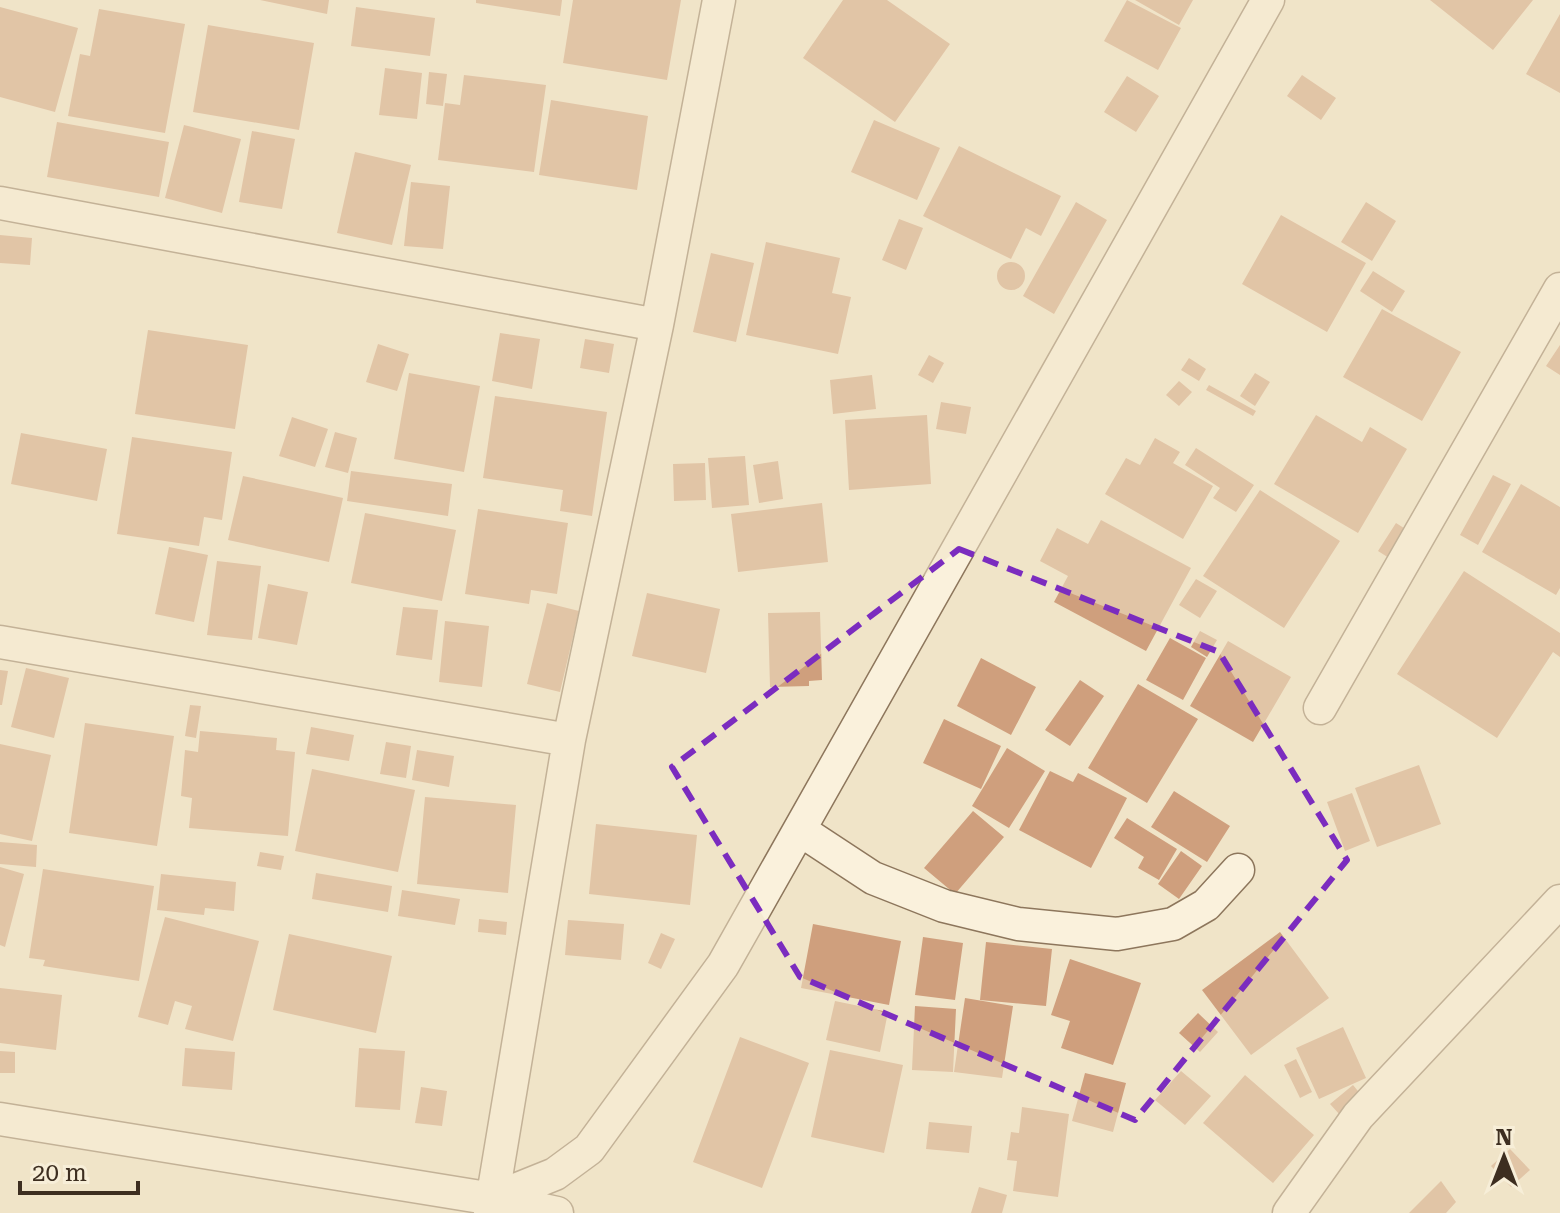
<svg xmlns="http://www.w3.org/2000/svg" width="1560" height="1213" viewBox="0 0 1560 1213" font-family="'Roboto Serif',serif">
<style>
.building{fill:#cf9f7d}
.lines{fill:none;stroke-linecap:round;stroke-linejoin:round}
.minor-casing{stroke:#8d765c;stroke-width:35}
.minor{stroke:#faf1dc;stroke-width:32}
.marked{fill:none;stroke:#7b2cbf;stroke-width:6;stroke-dasharray:16 10;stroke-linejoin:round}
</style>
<rect width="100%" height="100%" fill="#f0e4c8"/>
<path class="building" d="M260 0H329L327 14Z
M476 0H562L560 16 476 3Z
M573 0H681L667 80 563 63Z
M843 0H887L950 44 895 122 803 58Z
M1127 0 1181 28 1158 70 1104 41Z
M1135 0H1193L1179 25Z
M1430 0H1533L1493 50Z
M0 7 78 28 55 112 0 97Z
M356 7 435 18 430 56 351 46Z
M99 9 185 24 165 133 68 116 80 54 90 56Z
M1560 14V93L1526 74Z
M208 25 314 43 299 130 193 112Z
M385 68 422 73 417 119 379 115Z
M429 72 447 74 443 106 426 104Z
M464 75 546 85 534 172 438 160 445 103 460 105Z
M1302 75 1336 98 1321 120 1287 96Z
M1127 76 1159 96 1136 132 1104 112Z
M551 100 648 116 637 190 539 175Z
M874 120 940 148 917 200 851 172Z
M57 122 169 142 159 197 47 177Z
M184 125 241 139 222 213 165 198Z
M252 131 295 139 282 209 239 202Z
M959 146 1061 196 1041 236 1026 228 1011 259 923 216Z
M355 152 411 165 392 245 337 233Z
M411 182 450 186 443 249 404 246Z
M1076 202 1107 220 1054 314 1023 296Z
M1366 202 1396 221 1372 261 1341 242Z
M1281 215 1366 263 1327 332 1242 284Z
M899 219 923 228 906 270 882 260Z
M0 235 32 238 30 265 0 263Z
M766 242 840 258 832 293 851 297 838 354 746 335Z
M711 253 754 263 736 342 693 332Z
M997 276a14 14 0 1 1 28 0a14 14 0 1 1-28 0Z
M1373 271 1405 291 1392 312 1360 291Z
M1382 309 1461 352 1422 421 1343 377Z
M148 330 248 345 235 429 135 414Z
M500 333 540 339 532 389 492 381Z
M585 339 614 344 609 373 580 368Z
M378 344 409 354 397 391 366 382Z
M1560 345V375L1546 366Z
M929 355 944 363 933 383 918 375Z
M1189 358 1206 369 1199 381 1181 370Z
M409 373 480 386 464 472 394 459Z
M1255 373 1270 382 1255 406 1240 396Z
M872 375 876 409 833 414 830 380Z
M1179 381 1192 392 1179 406 1166 395Z
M1209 385 1256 411 1253 416 1206 390Z
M495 396 607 412 592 516 560 511 563 490 483 478Z
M941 402 971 407 966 434 936 429Z
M927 415 931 484 849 490 845 420Z
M1316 415 1362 442 1370 427 1407 449 1358 533 1274 484Z
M292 417 328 429 315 467 279 456Z
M335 432 357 438 348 473 325 467Z
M21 433 107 449 97 501 11 484Z
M132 437 232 452 222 520 204 517 199 546 117 534Z
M1155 438 1180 452 1173 463 1213 486 1183 539 1105 494 1126 458 1140 465Z
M1196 448 1254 485 1236 512 1213 498 1220 488 1185 465Z
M745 456 749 505 712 508 708 458Z
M778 461 783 499 759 503 753 465Z
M705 463 706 500 674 501 673 464Z
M351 471 452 484 448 516 347 501Z
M1493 475 1511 484 1478 545 1460 535Z
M243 476 343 498 329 562 228 540Z
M1521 484 1560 507V588L1556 595 1482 552Z
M1260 490 1340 541 1284 628 1203 576Z
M822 503 828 562 738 572 731 514Z
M478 509 568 523 557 594 531 590 529 604 465 594Z
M365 513 456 530 442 601 351 583Z
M1101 520 1191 568 1146 651 1054 602 1068 576 1040 561 1057 528 1088 544Z
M1396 523 1415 535 1397 563 1378 551Z
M169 547 208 555 194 622 155 614Z
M217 561 261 566 252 640 207 635Z
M1464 571 1560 633V657L1553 652 1497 738 1397 674Z
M1196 579 1217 591 1200 618 1179 605Z
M268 584 308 592 297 645 258 638Z
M647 593 720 609 706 673 632 656Z
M547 603 579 611 560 692 527 684Z
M403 607 438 610 432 660 396 655Z
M820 612 822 680 809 681V686L770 687 768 613Z
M445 621 489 626 482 687 439 682Z
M1200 631 1217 640 1207 657 1191 647Z
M1170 638 1206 658 1183 700 1146 680Z
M1228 641 1291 677 1253 742 1190 706Z
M981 658 1036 687 1011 735 957 706Z
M26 668 69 678 54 738 11 727Z
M0 670 8 671 2 705H0Z
M1080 680 1104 696 1070 746 1045 730Z
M1138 684 1198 719 1147 803 1088 768Z
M190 705 201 706 196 738 185 736Z
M944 719 1001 746 981 789 923 763Z
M85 723 174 736 157 846 69 833Z
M311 727 354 735 349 761 306 754Z
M200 731 277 738 276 750 295 752 288 836 189 828 192 798 181 796 185 750 198 752Z
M386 742 411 746 406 778 380 774Z
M0 744 51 755 32 841 0 834Z
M1007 748 1045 771 1009 828 972 806Z
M417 750 454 756 449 787 412 780Z
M1419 765 1441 824 1377 847 1355 788Z
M312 769 415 790 398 872 295 851Z
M1050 771 1073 782 1078 773 1127 798 1091 868 1019 830Z
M1174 791 1230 826 1207 862 1151 827Z
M1352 793 1370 841 1345 851 1327 802Z
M425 797 516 805 508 893 417 884Z
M973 811 1004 837 955 894 924 868Z
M1127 818 1177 849 1159 880 1138 868 1144 857 1114 838Z
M596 824 697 835 690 905 589 894Z
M0 842 37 845 36 867 0 864Z
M1181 851 1202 866 1179 899 1158 884Z
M260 852 284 856 281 870 257 866Z
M0 867 24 874 5 947 0 945Z
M43 869 154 886 139 981 43 966 45 960 29 958Z
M316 873 392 886 388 912 312 899Z
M161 874 236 882 234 911 205 908 204 915 157 910Z
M402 890 460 899 455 925 398 916Z
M165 917 259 941 233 1041 185 1029 192 1006 175 1001 168 1025 138 1017Z
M479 919 507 922 506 935 478 932Z
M568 920 624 924 621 960 565 955Z
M813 924 901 941 889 1005 801 988Z
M1280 932 1329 998 1251 1055 1202 990Z
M661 933 675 939 661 969 648 963Z
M289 934 392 956 376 1033 273 1010Z
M923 937 963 943 955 1000 915 995Z
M986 942 1052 949 1046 1006 980 1000Z
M1070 959 1141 983 1113 1065 1061 1048 1070 1021 1051 1015Z
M0 988 62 995 56 1050 0 1043Z
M965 998 1013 1006 1002 1078 954 1072Z
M835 1001 888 1012 880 1052 826 1040Z
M915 1006 956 1009 953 1072 912 1070Z
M1198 1013 1218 1032 1200 1052 1179 1033Z
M1343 1027 1366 1078 1319 1099 1296 1048Z
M740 1037 809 1063 762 1188 693 1162Z
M185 1048 235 1052 232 1090 182 1086Z
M359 1048 405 1051 400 1110 355 1107Z
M830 1050 903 1065 884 1153 811 1137Z
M0 1051 15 1052V1073H0Z
M1296 1059 1312 1092 1300 1098 1284 1065Z
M1181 1071 1211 1096 1185 1125 1155 1100Z
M1085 1073 1126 1083 1113 1132 1072 1121Z
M1245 1075 1314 1135 1273 1183 1203 1123Z
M1353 1085 1362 1096 1340 1115 1330 1104Z
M421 1087 447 1091 442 1126 415 1123Z
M1022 1107 1069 1114 1058 1197 1013 1191 1017 1161 1007 1160 1011 1132 1019 1133Z
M929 1122 972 1126 969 1153 926 1149Z
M1510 1149 1530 1170 1511 1187 1491 1166Z
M1441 1181 1456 1202 1446 1213H1409Z
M979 1187 1007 1195 1002 1213H971Z"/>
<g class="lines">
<defs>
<path id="minor" d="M0 203 657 325
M0 642 569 740
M1320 708 1560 289
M800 830 873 878 944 906 1018 924 1117 934 1173 924 1206 905 1238 870
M0 1119 493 1199 557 1213
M493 1199 555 1174 589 1149 723 965 1268 0
M490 1213 569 740 657 325 719 0
M1289 1213 1358 1116 1560 901"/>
</defs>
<use href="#minor" class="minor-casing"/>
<use href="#minor" class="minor"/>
</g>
<path d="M0 0H1560V1213H0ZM959 549 1219 652 1347 860 1135 1120 800 977 672 767Z" fill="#f0e4c8" fill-opacity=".55" fill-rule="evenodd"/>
<path class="marked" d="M959 549 1219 652 1347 860 1135 1120 800 977 672 767Z"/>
<g transform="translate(1504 1157)" stroke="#f7eed8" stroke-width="6" paint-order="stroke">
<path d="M0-6L14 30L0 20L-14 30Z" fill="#3d2e20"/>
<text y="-12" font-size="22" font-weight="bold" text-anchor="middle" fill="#3d2e20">N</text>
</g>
<path d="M20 1181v12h118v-12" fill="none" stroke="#3d2e20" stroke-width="4"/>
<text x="32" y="1181" font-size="24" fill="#3d2e20" stroke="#f7eed8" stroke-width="6" paint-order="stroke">20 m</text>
</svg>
